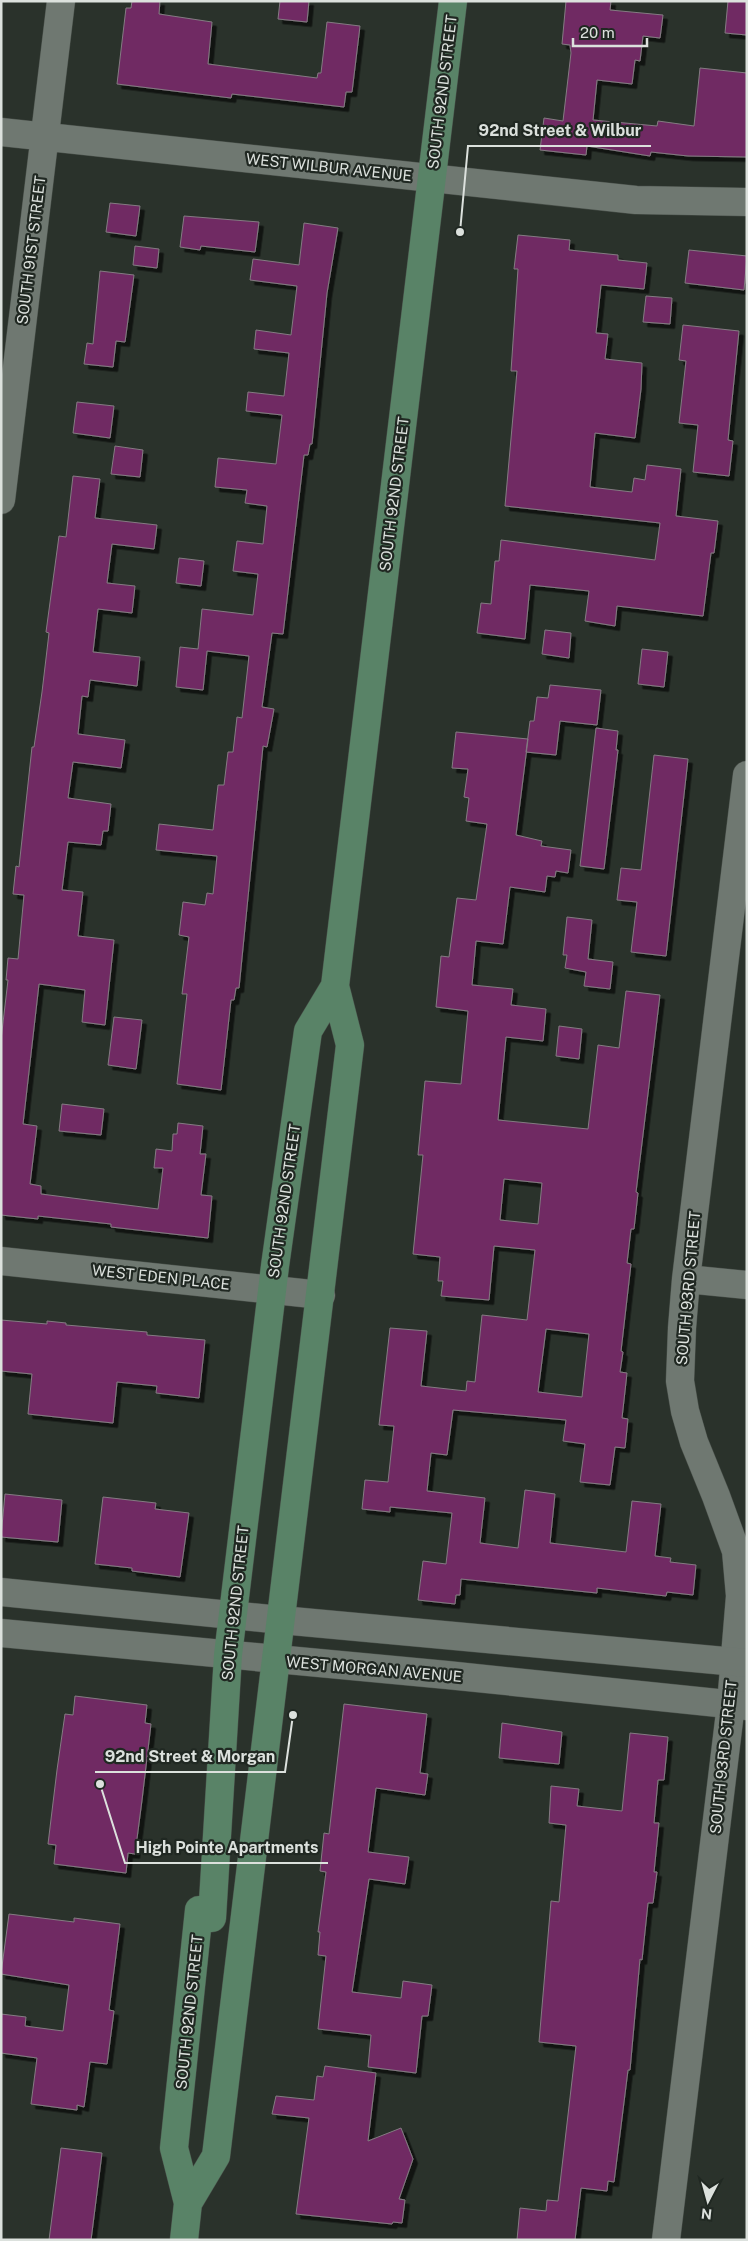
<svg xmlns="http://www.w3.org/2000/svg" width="748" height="2241" viewBox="0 0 748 2241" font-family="'Public Sans',sans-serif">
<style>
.building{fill:#702b64;stroke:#847b82;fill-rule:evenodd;filter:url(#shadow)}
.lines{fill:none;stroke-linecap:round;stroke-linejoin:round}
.minor-casing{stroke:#474e48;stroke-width:29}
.tertiary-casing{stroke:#474e48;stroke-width:29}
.secondary-casing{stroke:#474e48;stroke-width:29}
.minor{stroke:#6f7871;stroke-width:28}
.tertiary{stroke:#6f7871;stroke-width:28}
.secondary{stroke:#598367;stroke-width:28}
.labels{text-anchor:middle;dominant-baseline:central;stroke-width:4.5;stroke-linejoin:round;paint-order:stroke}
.street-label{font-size:15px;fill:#dce1dd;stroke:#202822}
.leader{fill:none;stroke:#dce1dd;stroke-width:2}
.callout-dot{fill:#dce1dd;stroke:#202822;stroke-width:2}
.callout-label{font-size:16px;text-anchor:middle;font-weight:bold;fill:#dce1dd;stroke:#202822;stroke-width:4.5;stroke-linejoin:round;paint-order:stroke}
</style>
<defs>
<filter id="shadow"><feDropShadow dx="4.5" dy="4.5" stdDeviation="0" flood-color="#0009"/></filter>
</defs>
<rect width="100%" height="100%" fill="#2a322b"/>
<path class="building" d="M132 1H160L159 14 212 22 208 64 317 78 318 73H321L327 22 360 26 352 92H346L344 107 232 94 231 98 117 84 126 8H131Z
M280 1H309L307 22 278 19Z
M566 1H611L610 10 663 15 660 38 643 36 640 61 635 60 632 84 597 80 593 120 657 126 658 121 694 126 700 68 747 73V157L688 156 651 152 650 156 587 146 586 155 540 150 544 118 563 121 571 53 570 45 562 44Z
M728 1H747V35L725 33Z
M110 203 140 206 136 236 106 232Z
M184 216 259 222 255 252 201 246 200 250 180 247Z
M304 223 338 228 327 293 312 444H310L308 455H304L283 634 272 633 262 707 274 709 267 747 263 746 239 988H236L234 1000H231L221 1090 177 1084 187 994H182L189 937 179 935 183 902 205 905 207 893 213 894 217 856 156 850 159 824 213 830 218 785H224L228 752H233L237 717 242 718 249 656 207 651 203 690 176 687 180 647 198 649 202 609 253 615 258 574 233 571 237 541 263 544 267 506 245 503 247 490 215 487 218 458 276 464 282 415 246 411 248 392 284 396 289 353 254 349 256 330 291 335 297 286 250 280 253 259 299 265Z
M518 235 570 240 569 250 618 255V260L647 263 644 289 601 285 596 333 608 334 605 359 642 363 641 389 635 438 595 433 590 487 632 492 634 478 645 480 647 465 681 469 676 516 718 521 714 553H711L703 616 617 606 615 626 585 621 589 591 530 585 525 639 477 633 481 603 491 604 495 561H499L501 540 655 560 660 523 505 506 517 371H511L518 269H514Z
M135 246 159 249 157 268 133 265Z
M689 250 747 256 744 290 685 283Z
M100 271 134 275 125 342 116 341 113 367 84 364 87 343 93 344Z
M646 296 672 298 670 324 643 322Z
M683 325 739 331 728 440 733 441 729 476 693 472 698 425 679 423 686 361 679 360Z
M77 402 114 406 110 438 73 433Z
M115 446 143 450 140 477 111 474Z
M73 476 100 479 95 518 157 525 154 549 112 544 107 583 135 586 132 613 98 609 93 652 140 657 137 686 90 680 88 697 82 696 78 734 125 740 121 768 73 762 68 798 111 804 108 831H103L101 845 68 842 62 890 83 892 78 936 114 940 105 1025 82 1022 85 990 39 984 23 1124 37 1126 30 1184 41 1186V1194L158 1209 163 1168H154L156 1149 172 1151 173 1134H177L178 1123 203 1126 200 1154H206L201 1195 212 1196 208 1238 111 1227V1224L38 1216V1219L1 1215V1040L8 980H6L8 958 18 959 24 895 13 894 16 866 19 867 32 747H34L42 692 49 633 46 632 59 536 66 537Z
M179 558 204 561 201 586 176 583Z
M545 630 571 633 569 658 542 654Z
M642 649 668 652 664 687 638 684Z
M550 685 601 690 597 725 560 721 556 755 526 752 530 721H534L537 697 548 698Z
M596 728 618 731 616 750H618L604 869 580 866Z
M456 732 528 739 516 835 542 841 541 846 571 850 568 873 556 871 555 877 547 876 545 892 510 887 503 944 476 941 472 985 513 989 511 1005 546 1009 543 1041 506 1037 498 1120 588 1129 598 1045 619 1048 626 991 660 995 636 1192 638 1193 634 1229H631L627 1263 631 1264 621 1351 623 1352 620 1372 627 1373 622 1418 628 1419 625 1448 615 1447 610 1485 580 1482 585 1444 563 1441 566 1420 453 1410 447 1455 431 1453 427 1491 485 1498 480 1543 518 1548 525 1490 555 1494 550 1543 626 1552 632 1501 661 1504 655 1556 671 1558 670 1562 696 1565 693 1595 667 1592 666 1596 597 1588V1593L461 1579 460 1595H456L455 1604 418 1600 423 1561 446 1564 452 1513 390 1507V1512L362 1509 365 1480 388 1482 394 1426 379 1425 390 1328 427 1331 421 1386 466 1391 467 1381 475 1382 482 1315 527 1320 535 1250 494 1246 489 1300 441 1296 443 1281H438L440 1257 413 1254 423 1155H418L425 1081 461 1084 468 1011 436 1007 441 956 449 957 457 898 476 900 487 824 466 821 469 798 464 797 468 769 452 768ZM504 1179 542 1183 538 1224 500 1220ZM546 1329 589 1334 582 1397 538 1392Z
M654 755 688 759 666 956 631 952 637 902 617 900 621 868 641 870Z
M567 917 592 920 588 959 613 962 610 989 584 986 586 972 565 968 567 955H563Z
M114 1017 142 1020 136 1069 108 1065Z
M559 1026 582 1029 579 1059 556 1056Z
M62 1104 104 1109 101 1135 59 1131Z
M1 1320 47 1324V1321L66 1323V1325L147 1332V1335L205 1340 199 1398 156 1393 157 1386 117 1382 113 1423 28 1414 32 1374 1 1371Z
M5 1494 62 1500 58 1542 1 1537Z
M103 1497 156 1503 155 1509 189 1513 180 1577 132 1571V1568L95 1564Z
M75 1696 147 1705 145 1723 151 1724 142 1800 135 1854 128 1853 126 1873 54 1864 56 1845 48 1844 57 1770 65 1714 73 1715Z
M344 1704 427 1714 420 1773 428 1774 425 1795 376 1788 368 1852 409 1857 405 1884 369 1879 352 1992 401 1998 403 1981 432 1985 428 2016H422L416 2073 368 2067 371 2035 318 2029 326 1956 318 1955 320 1932H318L326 1872 320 1871 324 1833 329 1834Z
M502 1723 562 1732 559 1764 499 1758Z
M630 1733 668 1737 664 1780H658L654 1823H659L654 1872H657L653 1903H648L642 1960 640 1959 630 2070H628L614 2182 608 2181 607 2191 581 2188 575 2240H517L520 2208 546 2211 547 2200 558 2201 576 2046 539 2042 551 1901 559 1902 566 1825 549 1823 551 1786 579 1789 577 1806 622 1811Z
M9 1914 74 1922V1918L120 1924 109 2010 114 2011 107 2064 90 2062 84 2107 77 2105V2110L31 2104 37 2058 1 2053V2014L26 2017 25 2026 63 2031 69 1985 1 1974Z
M325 2066 376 2073 368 2141 401 2128 413 2159 399 2199 405 2200 402 2223 393 2222 392 2224 296 2214 309 2118 272 2114 276 2096 314 2100 317 2076 323 2077Z
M61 2148 102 2153 91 2240H49Z"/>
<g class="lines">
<defs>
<path id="minor" d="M1 132 636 200 747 202
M1 500 61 1
M1 1261 321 1295
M686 1279 747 1285
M666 2240 731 1704 740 1596 736 1551 716 1496 694 1442 685 1411 680 1381 682 1328 686 1279 747 775"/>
<path id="tertiary" d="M1 1592 281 1620 747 1663
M1 1633 447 1675 747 1706"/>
<path id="secondary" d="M188 2203 216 2156 350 1045 335 986 453 1
M184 2240 188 2203 174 2148 199 1910 212 1918 228 1655 275 1266 308 1031 335 986"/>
</defs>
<use href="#minor" class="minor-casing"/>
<use href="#tertiary" class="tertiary-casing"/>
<use href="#secondary" class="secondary-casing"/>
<use href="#minor" class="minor"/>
<use href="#tertiary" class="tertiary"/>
<use href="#secondary" class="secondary"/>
</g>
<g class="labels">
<g class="street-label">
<text transform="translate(442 92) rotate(-83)">SOUTH 92ND STREET</text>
<text transform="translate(329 167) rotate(6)">WEST WILBUR AVENUE</text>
<text transform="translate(31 250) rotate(-83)">SOUTH 91ST STREET</text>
<text transform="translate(394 494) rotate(-83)">SOUTH 92ND STREET</text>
<text transform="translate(284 1201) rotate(-82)">SOUTH 92ND STREET</text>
<text transform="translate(161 1277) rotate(6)">WEST EDEN PLACE</text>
<text transform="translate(688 1288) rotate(-85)">SOUTH 93RD STREET</text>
<text transform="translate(235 1603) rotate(-84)">SOUTH 92ND STREET</text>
<text transform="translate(374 1669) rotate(5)">WEST MORGAN AVENUE</text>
<text transform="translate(723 1757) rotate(-84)">SOUTH 93RD STREET</text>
<text transform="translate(189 2012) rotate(-84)">SOUTH 92ND STREET</text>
</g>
</g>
<path class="leader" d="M460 232L468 146H651M293 1715L285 1772H95M100 1784L125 1863H328"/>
<g class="callout-dot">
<circle cx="460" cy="232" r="5"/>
<circle cx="293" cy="1715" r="5"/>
<circle cx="100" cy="1784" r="5"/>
</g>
<g class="callout-label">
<text x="560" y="136">92nd Street &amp; Wilbur</text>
<text x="190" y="1762">92nd Street &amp; Morgan</text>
<text x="227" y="1853">High Pointe Apartments</text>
</g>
<rect width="748" height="2241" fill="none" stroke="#dce1dd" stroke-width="5"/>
<g transform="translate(708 2201) rotate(186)" stroke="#202822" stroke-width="4" paint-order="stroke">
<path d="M0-4L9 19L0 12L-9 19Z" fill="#dce1dd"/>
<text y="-8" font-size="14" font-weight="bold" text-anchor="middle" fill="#dce1dd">N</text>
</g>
<path d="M573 38v8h74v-8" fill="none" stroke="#dce1dd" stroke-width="2.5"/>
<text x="580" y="38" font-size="15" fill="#dce1dd" stroke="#202822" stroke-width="4" paint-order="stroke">20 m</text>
</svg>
